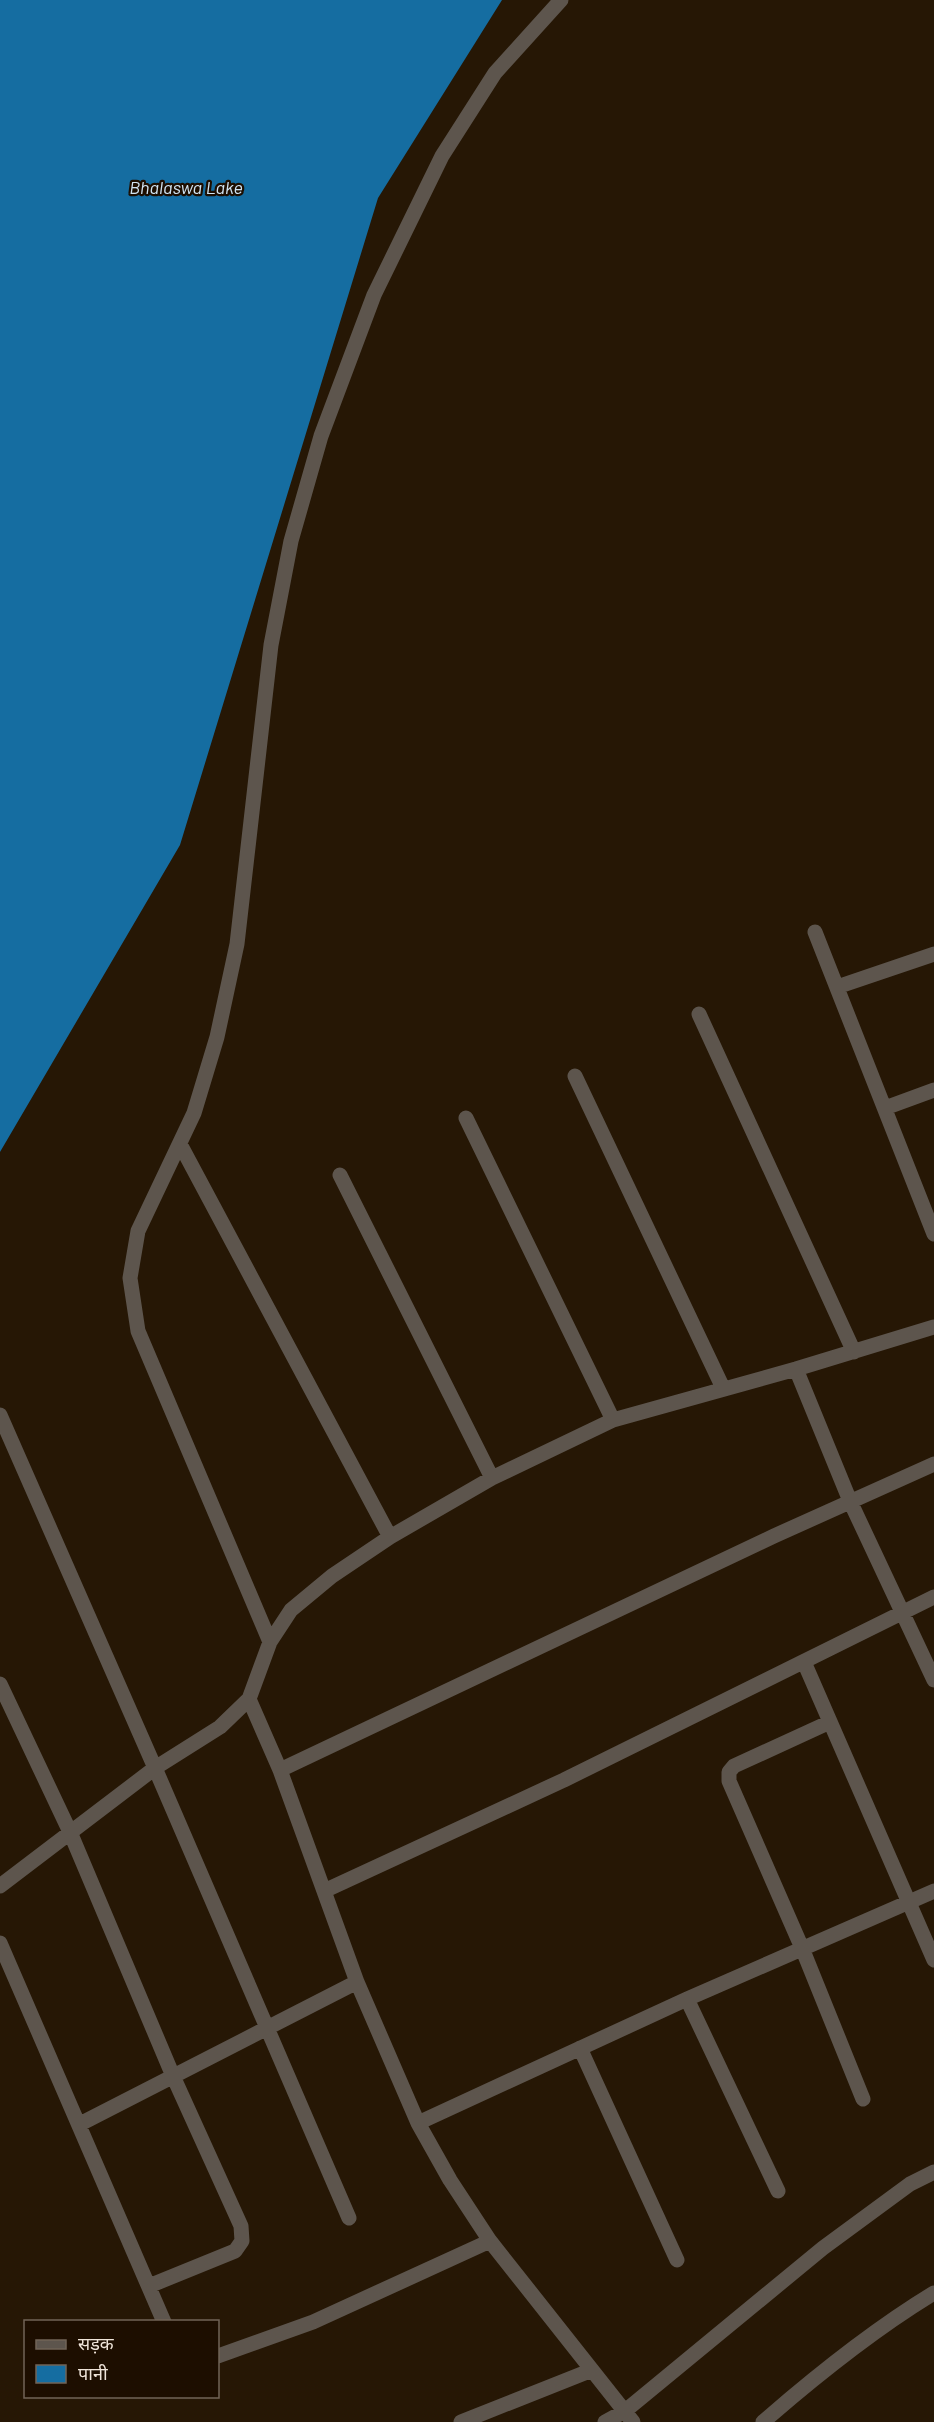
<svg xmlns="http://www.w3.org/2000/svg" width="934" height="2422" viewBox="0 0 934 2422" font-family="Barlow,'Noto Sans Devanagari',sans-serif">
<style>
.water{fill:#156da1}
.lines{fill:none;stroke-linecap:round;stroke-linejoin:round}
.minor{stroke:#5d554d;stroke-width:15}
.labels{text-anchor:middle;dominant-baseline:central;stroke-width:4.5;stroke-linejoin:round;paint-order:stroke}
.water-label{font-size:18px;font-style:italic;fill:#d1e4f2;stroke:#1d0e00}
</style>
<rect width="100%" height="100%" fill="#261705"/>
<path class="water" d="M0 0H502L378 198 180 845 0 1152Z"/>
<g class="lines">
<path class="minor" d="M815 932 934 1234
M837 987 934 954
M699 1014 854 1352
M575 1076 723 1388
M885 1108 934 1090
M466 1118 613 1420
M180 1144 390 1537
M340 1175 492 1478
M796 1369 850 1501 934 1680
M0 1415 155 1768 349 2218
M270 1642 138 1331 130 1278 138 1231 194 1113 217 1037 237 944 271 645 291 541 321 436 374 295 442 156 495 73 561 0
M804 1662 934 1960
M0 1684 70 1832 173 2076 241 2226 242 2241 235 2251 149 2286
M249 1699 280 1770 357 1982 418 2123 450 2180 490 2241 633 2422
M830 1722 734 1766 729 1772V1781L802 1948 863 2099
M280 1770 774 1536 934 1464
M0 1886 155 1768 220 1727 249 1699 270 1642 291 1610 332 1576 390 1537 492 1478 613 1420 796 1369 934 1327
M324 1891 564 1780 934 1597
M0 1943 164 2322
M687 1999 778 2191
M580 2048 677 2260
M418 2123 687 1999 934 1891
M80 2124 357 1982
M218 2356 313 2322 490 2241
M461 2422 592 2370
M605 2422 625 2411 823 2248 910 2184 934 2172
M763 2422C817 2375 873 2330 934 2293"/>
</g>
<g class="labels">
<g class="water-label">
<text x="186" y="187">Bhalaswa Lake</text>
</g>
</g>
<rect x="24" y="2320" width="195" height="78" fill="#1d0e00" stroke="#716457" stroke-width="1.5"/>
<rect x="36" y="2340" width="30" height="9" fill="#5d554d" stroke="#716457" stroke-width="1.5"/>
<text x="78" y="2350" font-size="18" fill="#efe4d9">सड़क</text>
<rect x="36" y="2365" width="30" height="18" fill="#156da1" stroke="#716457" stroke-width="1.5"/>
<text x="78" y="2380" font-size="18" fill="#efe4d9">पानी</text>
</svg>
